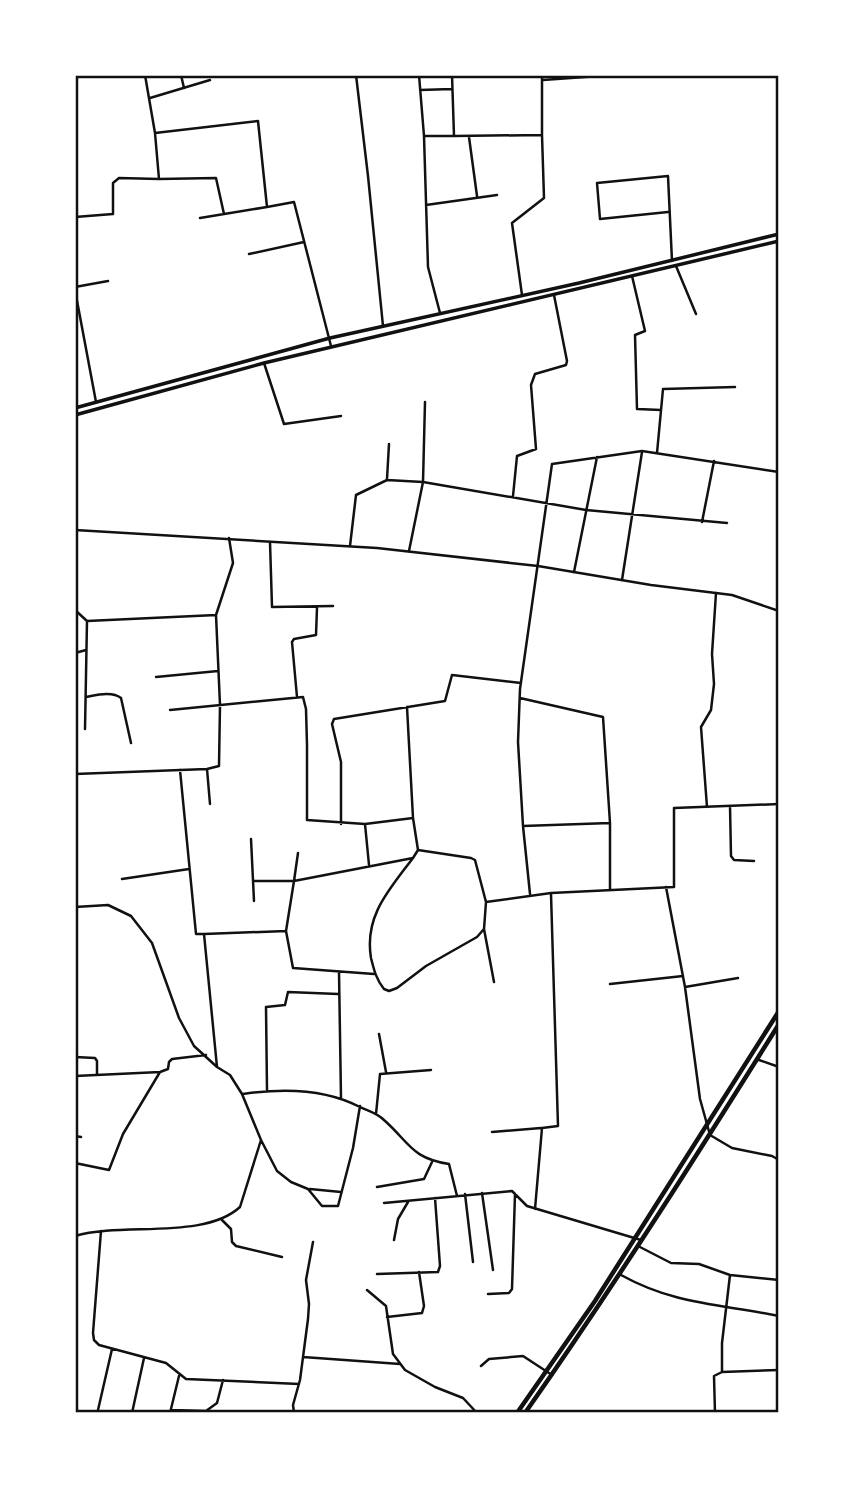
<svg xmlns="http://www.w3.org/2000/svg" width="854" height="1488" viewBox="0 0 854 1488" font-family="Karla,sans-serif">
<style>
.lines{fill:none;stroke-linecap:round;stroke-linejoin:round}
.minor{stroke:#111;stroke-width:2.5}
.tertiary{stroke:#111;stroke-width:2.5}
.primary{stroke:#111;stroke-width:3.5}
.trunk{stroke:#111;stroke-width:4.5}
.neatline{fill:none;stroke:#111;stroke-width:2.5}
</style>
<rect width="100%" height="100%" fill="#fff"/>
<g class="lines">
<path class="minor" d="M145 75 155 133
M181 75 184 88
M356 75 368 176 383 326
M419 75 424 136
M543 80 613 75
M420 90 452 89
M150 98 210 80
M454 136 542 135V75
M469 137 477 196
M159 179 216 178 224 214
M426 205 497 195
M668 212 600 219 597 183 668 176 672 261
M75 217 113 214V183L119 178 159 179 155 133 258 121 267 207 294 202 331 346
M200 218 267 207
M249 254 304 242
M676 266 696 314
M632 276 645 331 635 335 637 409 661 410
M75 287 108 281
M75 290 96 402
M522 295 512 223 544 198 542 135
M440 313 428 267 424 136H454L452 75
M264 363 284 424 341 416
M657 453 663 389 735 387
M387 479 389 444
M513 496 517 456 536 449 531 385 535 374 566 365 567 361 554 295
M702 522 714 461
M270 542 272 607 333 606
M350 546 356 495 387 480 423 482 586 510 727 523
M409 551 423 482 425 402
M574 572 597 457
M622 580 642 452
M75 610 87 621 216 615
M75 653 86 650
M156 677 218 671
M86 697C97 695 112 691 121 698L131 743
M297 697 292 642 294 639 316 635 317 608
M520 698 603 717 610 823V890
M407 707 413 818 418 850
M170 710 303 697 306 709 307 745V820L365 824 413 818
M85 729 87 621
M778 763 779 774
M207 769 210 804
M180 770 196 934H203
M75 774 207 769 219 766 220 705 216 615 233 563 229 538
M730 806 731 856 734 860 754 861
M707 807 701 727 711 710 714 684 712 654 716 593
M341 824V762L332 724 334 719 445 701 452 675 521 683
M365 824 369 865
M523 826 610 823
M251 839 254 901
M413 858C389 890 364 916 371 958 374 970 376 979 384 989L389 991 397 988 426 966 477 937 484 929 486 902
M122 879 189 869
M253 881H294L298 853
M666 887 685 987 700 1099 710 1135 732 1148 772 1156 779 1160
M530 894 523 826 518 742 520 689 552 464 642 451 779 472
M75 907 108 905 131 916 152 943 179 1018 194 1046 217 1067 230 1075 242 1094 261 1140 277 1171 291 1182 308 1189 322 1206H338L353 1148 360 1106
M484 929 494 982
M286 931 293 968 374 974
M339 972 341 1098
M610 984 683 976
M685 987 738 978
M379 1034 386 1072
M75 1057 95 1058 97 1061V1075
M759 1060 779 1067
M217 1067 204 934 286 931 294 881 413 858 418 850 471 858 475 860 486 902 551 893 674 887V808L779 804
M75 1076 160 1072 168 1069 169 1062 172 1059 206 1055
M267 1090 266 1007 285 1005 288 992 338 994
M243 1094C283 1088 324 1088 360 1107 368 1111 377 1113 384 1120 410 1143 411 1158 449 1164L457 1196
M376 1114 380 1074 431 1070
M492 1132 541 1128
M75 1136 81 1137
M75 1163 109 1170 123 1134 160 1072
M377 1187 424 1179 432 1162
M310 1189 341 1192
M482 1193 493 1270
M465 1194 473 1262
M384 1203 512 1191 527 1206 641 1240
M535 1209 542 1128 558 1126 551 894
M222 1220 231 1229 232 1242 236 1246 282 1257
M101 1231 93 1333 94 1340 99 1345 166 1363 186 1379 299 1384
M75 1236C123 1222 204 1240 240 1207L261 1140
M394 1240 398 1219 408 1202
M638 1246 671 1263 699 1264 730 1275 779 1280
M377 1274 438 1272 440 1266 435 1198
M621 1275C675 1305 721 1304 779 1316
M730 1275 722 1343V1372L779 1370
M367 1290 386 1306 393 1354 405 1370 435 1387 463 1398 477 1413
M488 1294 509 1293 512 1289 515 1194
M387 1317 422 1313 424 1306 419 1272
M303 1357 400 1364
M481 1366 489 1359 523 1356 552 1375
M98 1410 112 1349
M171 1410 206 1411 217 1403 223 1380
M132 1413 144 1358
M170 1413 179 1376
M294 1413 293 1405 300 1380 308 1319 309 1304 306 1280 313 1242
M715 1413 714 1376 722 1372"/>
<path class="tertiary" d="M75 530 377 548 538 566 651 585 732 595 779 611"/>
<path class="primary" d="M75 408 330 338 579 283 779 234
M75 415 264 363 779 241"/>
<path class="trunk" d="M517 1413 595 1301 779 1011
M525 1413C614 1286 697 1155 779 1024"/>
</g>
<rect width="854" height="1488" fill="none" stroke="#ffffff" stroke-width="154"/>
<rect x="77" y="77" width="700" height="1334" class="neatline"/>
</svg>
